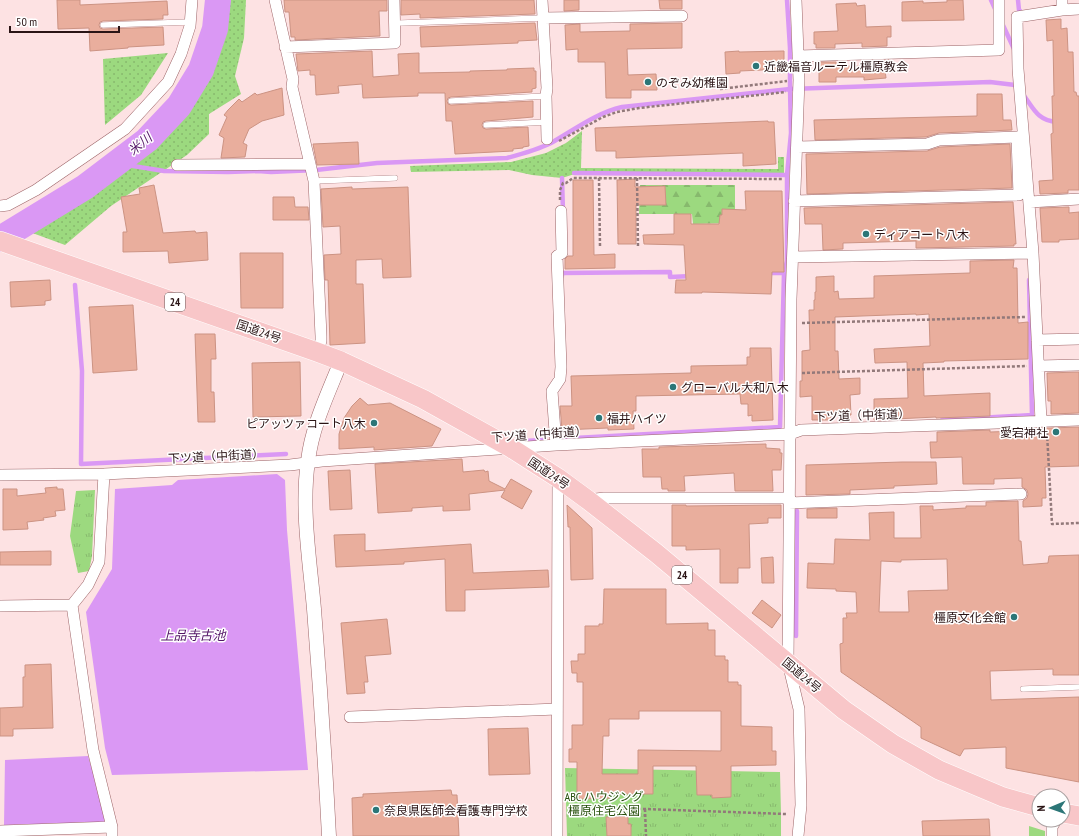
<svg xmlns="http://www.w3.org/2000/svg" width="1079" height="836" viewBox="0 0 1079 836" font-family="'PT Sans Narrow','Noto Sans JP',sans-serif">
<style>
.grass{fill:url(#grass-dots)}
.forest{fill:url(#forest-firs)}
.park{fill:url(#park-tufts)}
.water{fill:#da98f4}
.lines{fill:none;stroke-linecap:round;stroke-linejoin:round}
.stream{stroke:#da98f4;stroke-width:4.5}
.river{stroke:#da98f4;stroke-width:26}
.building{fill:#e9ae9d;stroke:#cc9383;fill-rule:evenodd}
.service-casing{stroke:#9d6568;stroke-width:6}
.minor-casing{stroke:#9d6568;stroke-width:12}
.tertiary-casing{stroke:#9d6568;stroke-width:15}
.trunk-casing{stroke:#fff;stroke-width:20}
.path{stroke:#92797a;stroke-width:2.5;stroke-dasharray:3 2;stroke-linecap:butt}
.service{stroke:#fff;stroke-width:5.5}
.minor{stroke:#fff;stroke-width:11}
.tertiary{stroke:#fff;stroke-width:14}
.trunk{stroke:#f8c6c8;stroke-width:19}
.poi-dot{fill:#2c7677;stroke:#fff;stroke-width:1.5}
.labels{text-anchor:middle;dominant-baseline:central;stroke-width:3;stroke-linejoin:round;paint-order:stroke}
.shield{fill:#fff;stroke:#6a5a5b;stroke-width:1}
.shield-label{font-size:11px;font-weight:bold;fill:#2a1415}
.poi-label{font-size:12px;fill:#2a1415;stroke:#fff;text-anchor:start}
.street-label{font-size:12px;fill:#2a1415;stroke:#fff}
.park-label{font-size:12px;fill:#264f0b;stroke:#fff}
.water-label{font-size:13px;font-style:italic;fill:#521466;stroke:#fff}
</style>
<defs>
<pattern id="grass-dots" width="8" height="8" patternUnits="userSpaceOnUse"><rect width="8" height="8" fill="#9cd97f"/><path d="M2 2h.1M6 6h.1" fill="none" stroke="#87b96d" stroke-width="1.8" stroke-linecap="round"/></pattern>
<pattern id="forest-firs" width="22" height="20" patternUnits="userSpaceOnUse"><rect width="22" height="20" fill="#9cd97f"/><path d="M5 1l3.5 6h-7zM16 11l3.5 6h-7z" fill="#87b96d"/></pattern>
<pattern id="park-tufts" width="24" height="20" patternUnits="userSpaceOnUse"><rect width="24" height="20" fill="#9cd97f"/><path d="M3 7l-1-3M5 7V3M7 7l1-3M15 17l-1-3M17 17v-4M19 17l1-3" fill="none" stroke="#87b96d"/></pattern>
</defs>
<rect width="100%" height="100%" fill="#fde2e3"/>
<path class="grass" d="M223 0H246L244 38 235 76 241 94 209 114V134L187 155 111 206 65 245 27 231C56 215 84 195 110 175 125 163 142 152 156 139 194 101 224 56 223 0Z
M168 53 141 95 105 125 103 59Z
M582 131 581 168 778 169V157H784V173L581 172 562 178 532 175 509 170 411 172 410 166 511 162 546 153 566 143Z"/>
<path class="forest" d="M640 185H735V223L693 224 692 214H639Z"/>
<path class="park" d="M95 490 92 556 89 571 78 573 70 536 76 491Z
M565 768 780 772 781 814V836H567Z
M1029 826 1045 831V836H1029Z"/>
<path class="water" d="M277 474 285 480 287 530 308 770 112 775 105 748 86 612 112 569 115 489 172 485 178 480Z
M88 756 108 822 4 825 5 760Z"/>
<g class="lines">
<path class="stream" d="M991 0 996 11
M1018 0 1019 10 1024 14
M1002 23 1014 49
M1025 97C1034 110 1039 121 1057 122
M124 156 133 166 164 171 228 172 258 171 271 172 316 170 377 163 507 158C522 154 537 150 551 143 574 130 596 113 622 107L790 89 990 82 1015 85V80
M574 173 787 175
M562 178 563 212
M767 273H784
M562 276V273L670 272V277L692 276
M75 285 82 371 81 464 286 454
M942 420 1032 415 1029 280
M556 439 780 427 784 273 787 261V175L791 133 790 89V48L787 0
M524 441 542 440
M796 636 797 511"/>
<path class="river" d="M0 239 85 187 147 140 179 106 201 70 215 29 218 0"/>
</g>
<path class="building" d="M57 0H80V5L167 1 168 15H163V19L103 21 100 22 99 25 100 28 103 29 163 27 164 45 128 47V48L90 51 89 28 58 29Z
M284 0H387V11H379L380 36 295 40V37H291L289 12H285Z
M401 0H534L535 14 420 18V14L401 15Z
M564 0H579V10L564 11Z
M659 0H682V9H660Z
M947 0H963L964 20 902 21V2L923 1V3L947 2Z
M856 3 857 6 865 5 866 27 891 26V37H887V46L862 47V43L835 44V48H816V44H814V32L838 31 836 4Z
M1061 19V29L1067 28 1068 52H1073L1074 92H1076L1077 96H1079V190H1068V193L1040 194 1039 181 1053 180 1051 134 1053 133 1052 96H1054L1053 40 1047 41 1046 20Z
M535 23 537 40 518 41V43L421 47 420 27Z
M682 23V48L627 49 628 75 656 74 657 90H631V98H606L605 62H578V49L566 50 565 25 580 24V32L630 31V24Z
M372 51 373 77 399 75 398 54 419 53V73L470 72V71L507 70V69L534 68V71H536V88L532 89V92L451 97 448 98 447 101 448 104 451 105 533 101V117L486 121 483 122 482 125 483 128 486 129 528 127 529 146 523 147V148L513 149V151L455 154 452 121H446L445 93H418V96L363 98 362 84 338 86 339 93 316 95 315 75H310V70L298 71 296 54Z
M739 51V52L784 51V69L740 71V73L726 74 725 52Z
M889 60V70H885L886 78 864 80V77H836V82H819V67H816V62H836V66H862V61Z
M282 88 284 115 262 121 249 129 243 143 247 145 245 157 221 158 224 138 219 135 227 117 224 115 228 110 239 99 242 102 255 93 257 95Z
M977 94H1002L1003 120H1011L1012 130 939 133 926 137 815 140 814 120 977 116Z
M768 121V122H774L776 164 743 166V153L616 158V151H596L595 128Z
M358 142 359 164 317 165 313 144Z
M1010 144 1012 188 807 194 806 154 927 151 940 147Z
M635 179V187L665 186 666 205H636V244H618L617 180Z
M573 180H593L594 255 615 254V268L565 269V259L568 256H573Z
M154 185 163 233 195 231 196 233 207 232 208 260 169 263 168 251 123 252V232H127L121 197 140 194 139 188Z
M352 187V189L408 187 411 277 383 278 382 259 356 260V284H363L365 343 330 345 328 280H325L324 255 341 254 340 226 323 227 321 189Z
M745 191H782L784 272H772L771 294 702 292V293H675L676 280H686L684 245 644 244 643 235 674 234V214H691V224H719L720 215H722V209L746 210Z
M273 197H294L295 207H308L309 220H273Z
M1013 202 1016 244H1014V246L916 248V241L843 243V249L823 250 822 224H805L804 208Z
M1069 207V213L1079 212V239L1059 240V242H1042L1040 208Z
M240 253H283V308H241Z
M1014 260 1013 268H1017L1018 323 1028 322V359L944 361V362L923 363 924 396 990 393V416L936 418V417L874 420V399L908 398 907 362 875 363 874 349 930 346 929 314 916 315V314L835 317V351H838L839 379 860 378V394L850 395 851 415 831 416V420H812V396L800 397V381H802V351L810 350 809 310H814V300H815V292H816V277L834 276V292L838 291 839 299 874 298V276L970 273V261Z
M50 280 51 300 45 301V305L11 307 10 282Z
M133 305 137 370 93 373 89 307Z
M195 334H215L216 359H211V392H214L215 422H198Z
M750 348H771L773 420 752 421V415L748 416V404H741L740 394 636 396V411H633L634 429 608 430V428L562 430 560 406H572L571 376 691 373V366L747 365V357H750Z
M300 362 301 416 253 417 252 363Z
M1079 372V413L1051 414V401H1048L1047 373Z
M360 398 368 405 390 403 441 429 432 446 374 450V447L339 449V434L344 418 352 406Z
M1079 427V466L1045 467 1046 498H1042V506L1023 507V501L1027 498 1028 494 1027 490 1022 487V478L994 479V484H963L962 457 931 458 930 442H937V432L990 430V432L1021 431V429Z
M766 444V448L780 449V453H782L781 470H772L773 491H735L734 473 684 476 685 491H668V489H662L661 477H643L642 449H659V447Z
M462 459 463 472 484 470 485 472 488 471 489 481 505 489 511 479 532 491 522 509 501 497 505 490 469 494 470 510 443 511V506L412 508V511L378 513 375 464Z
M902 462H936L937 484 894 486V488L850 490V494L806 495V465Z
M350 470 352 509 330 510 328 471Z
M57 487V489H63L65 510 55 511 56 516 43 518 44 520 27 522 28 529 3 530V489H17V496L46 493 45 488Z
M1018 501 1019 541H1021L1023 565 1048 563 1049 556 1079 555V675H1053V669L990 671 991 700 1079 697V782L1006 768V747L964 749 960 756 921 738V727L841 672 840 644 843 643V618H847L846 613H857L856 592 836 591V589L807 588 808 563 834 564 835 539 870 540 869 513 894 512V538H921L920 506H933V510L966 508V506H986V502ZM947 559 948 590 908 591 909 612H879L881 561 901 562V560Z
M567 505 592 528 593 579 571 580 570 527H568Z
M672 505H686V506L781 505V518H768V523L749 524 750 568H738V583H720V549L686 550V546H672Z
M837 508V518H807V509Z
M365 534V551L471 544 473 573 548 570 549 587 465 590V611H446L445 559 404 562V564L336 567 334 535Z
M51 551V565H0V552Z
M773 557 774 583H762L761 558Z
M604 589H666V624L708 623V630H715V656H725V660H728V682H738V685H741V726L772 727V751H776V765L731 766V797L712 798V795H697L696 766H653V794H610V798L577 799V762H569V749H572V725H583V682H577V673H572L571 661H578V654H585V626H599V624H603ZM639 711H721V751L638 750V774H602L603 736H609V719H639Z
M762 600 781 615 772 628 752 613Z
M387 619 391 654 365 656 368 682H364L365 693 347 694 341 623Z
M51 664 53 728 13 729V736H0V708L23 707V677H25V665Z
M528 728 530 774 489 775 488 729Z
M451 790 452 795H457L459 836H353L352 798 363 797V794Z
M628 816V824H631V836H607L606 817Z
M989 819 990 836H923L922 821Z"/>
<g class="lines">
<defs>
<path id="service" d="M401 23 543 18
M103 25 190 22
M451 101 546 96
M486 125 547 122
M314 181 395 178
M1023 689 1079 687"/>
<path id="minor" d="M275 0 293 79 292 87 314 181 321 336V341L317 352
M542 0 547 88 546 96 547 139
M796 0 799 80 791 299 788 663 799 709 801 805 798 836
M1062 10V0
M543 18 682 16
M285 47 395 43 394 0
M798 56 999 50V0
M177 165 309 164
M794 201 1019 195 1017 137 939 140 927 144 797 147
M1030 202 1079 199
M0 206 8 205 36 190 125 129 168 82 181 54 190 26 192 0
M793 257 1033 253
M1037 340 1079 339
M1039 366 1079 365
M1041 421 1033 253 1018 69 1017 17 1062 10 1079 9
M556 445 552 391 560 379 561 367 557 256 562 253 561 211
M104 474 99 562 88 585 72 605 93 750 112 827V836
M0 475 104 474 290 465 322 461 556 445 790 434 801 430 1079 420
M588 500 604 498H790
M789 503 1021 494
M0 606 72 605
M350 717 557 709
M0 831 112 827
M557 836 558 478
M1052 836V827L1056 820"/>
<path id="tertiary" d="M329 836C325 760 320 685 314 609 310 562 301 509 308 461 312 426 328 394 341 361"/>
<path id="trunk" d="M0 241 317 352 341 361 423 399 511 448 558 478 588 500 656 553 844 710 893 744 939 770 1003 797 1039 807
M1063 813 1079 816"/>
</defs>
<use href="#service" class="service-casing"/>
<use href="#minor" class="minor-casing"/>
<use href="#tertiary" class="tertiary-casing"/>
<use href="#trunk" class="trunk-casing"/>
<path class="path" d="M720 89 787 81
M559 141 603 117 617 112 639 108 786 92
M599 178 600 246
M637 178 638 248
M560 200V190L563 183H566L573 178 783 179
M802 323 1025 317
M802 373 1027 366
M1047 433 1052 524 1079 523
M645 809 646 836
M568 810 645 809 786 814"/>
<use href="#service" class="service"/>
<use href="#minor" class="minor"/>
<use href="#tertiary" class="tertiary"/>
<use href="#trunk" class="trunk"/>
</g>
<g class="poi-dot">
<circle cx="756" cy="66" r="4"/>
<circle cx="648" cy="82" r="4"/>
<circle cx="866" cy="234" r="4"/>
<circle cx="673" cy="387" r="4"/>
<circle cx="599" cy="418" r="4"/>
<circle cx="374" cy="423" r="4"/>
<circle cx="1056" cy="432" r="4"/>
<circle cx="1014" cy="617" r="4"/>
<circle cx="376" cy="810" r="4"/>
</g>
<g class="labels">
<g class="shield">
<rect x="165" y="293" width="20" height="18" rx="3"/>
<rect x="672" y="566" width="20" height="18" rx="3"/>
</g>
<g class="shield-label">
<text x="175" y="302">24</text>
<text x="682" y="575">24</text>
</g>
<g class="poi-label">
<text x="764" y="66">近畿福音ルーテル橿原教会</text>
<text x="656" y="82">のぞみ幼稚園</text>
<text x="874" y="234">ディアコート八木</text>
<text x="681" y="387">グローバル大和八木</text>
<text x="607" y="418">福井ハイツ</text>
<text x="366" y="423" text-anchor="end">ピアッツァコート八木</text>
<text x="1048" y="432" text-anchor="end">愛宕神社</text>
<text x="1006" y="617" text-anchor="end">橿原文化会館</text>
<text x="384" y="810">奈良県医師会看護専門学校</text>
</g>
<g class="street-label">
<text transform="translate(259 331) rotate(19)">国道24号</text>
<text transform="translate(862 415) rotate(-2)">下ツ道（中街道）</text>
<text transform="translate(539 434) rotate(-4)">下ツ道（中街道）</text>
<text transform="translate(216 456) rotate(-3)">下ツ道（中街道）</text>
<text transform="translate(549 473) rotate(34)">国道24号</text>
<text transform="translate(802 675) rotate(40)">国道24号</text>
</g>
<g class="park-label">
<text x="604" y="796">ABC ハウジング<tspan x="604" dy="14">橿原住宅公園</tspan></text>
</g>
<g class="water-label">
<text transform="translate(140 144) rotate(-40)">米川</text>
<text x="193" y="635">上品寺古池</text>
</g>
</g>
<g transform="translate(1051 808) rotate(268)"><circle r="19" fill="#ffffff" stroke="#aaa1a1"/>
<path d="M0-3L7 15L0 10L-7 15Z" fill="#2c7677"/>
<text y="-6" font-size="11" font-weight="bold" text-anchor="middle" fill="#2a1415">N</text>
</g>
<path d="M10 26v6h109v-6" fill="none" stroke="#2a1415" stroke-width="2"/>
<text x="16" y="26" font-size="12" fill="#2a1415" stroke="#ffffff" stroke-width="3" paint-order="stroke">50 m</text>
</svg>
